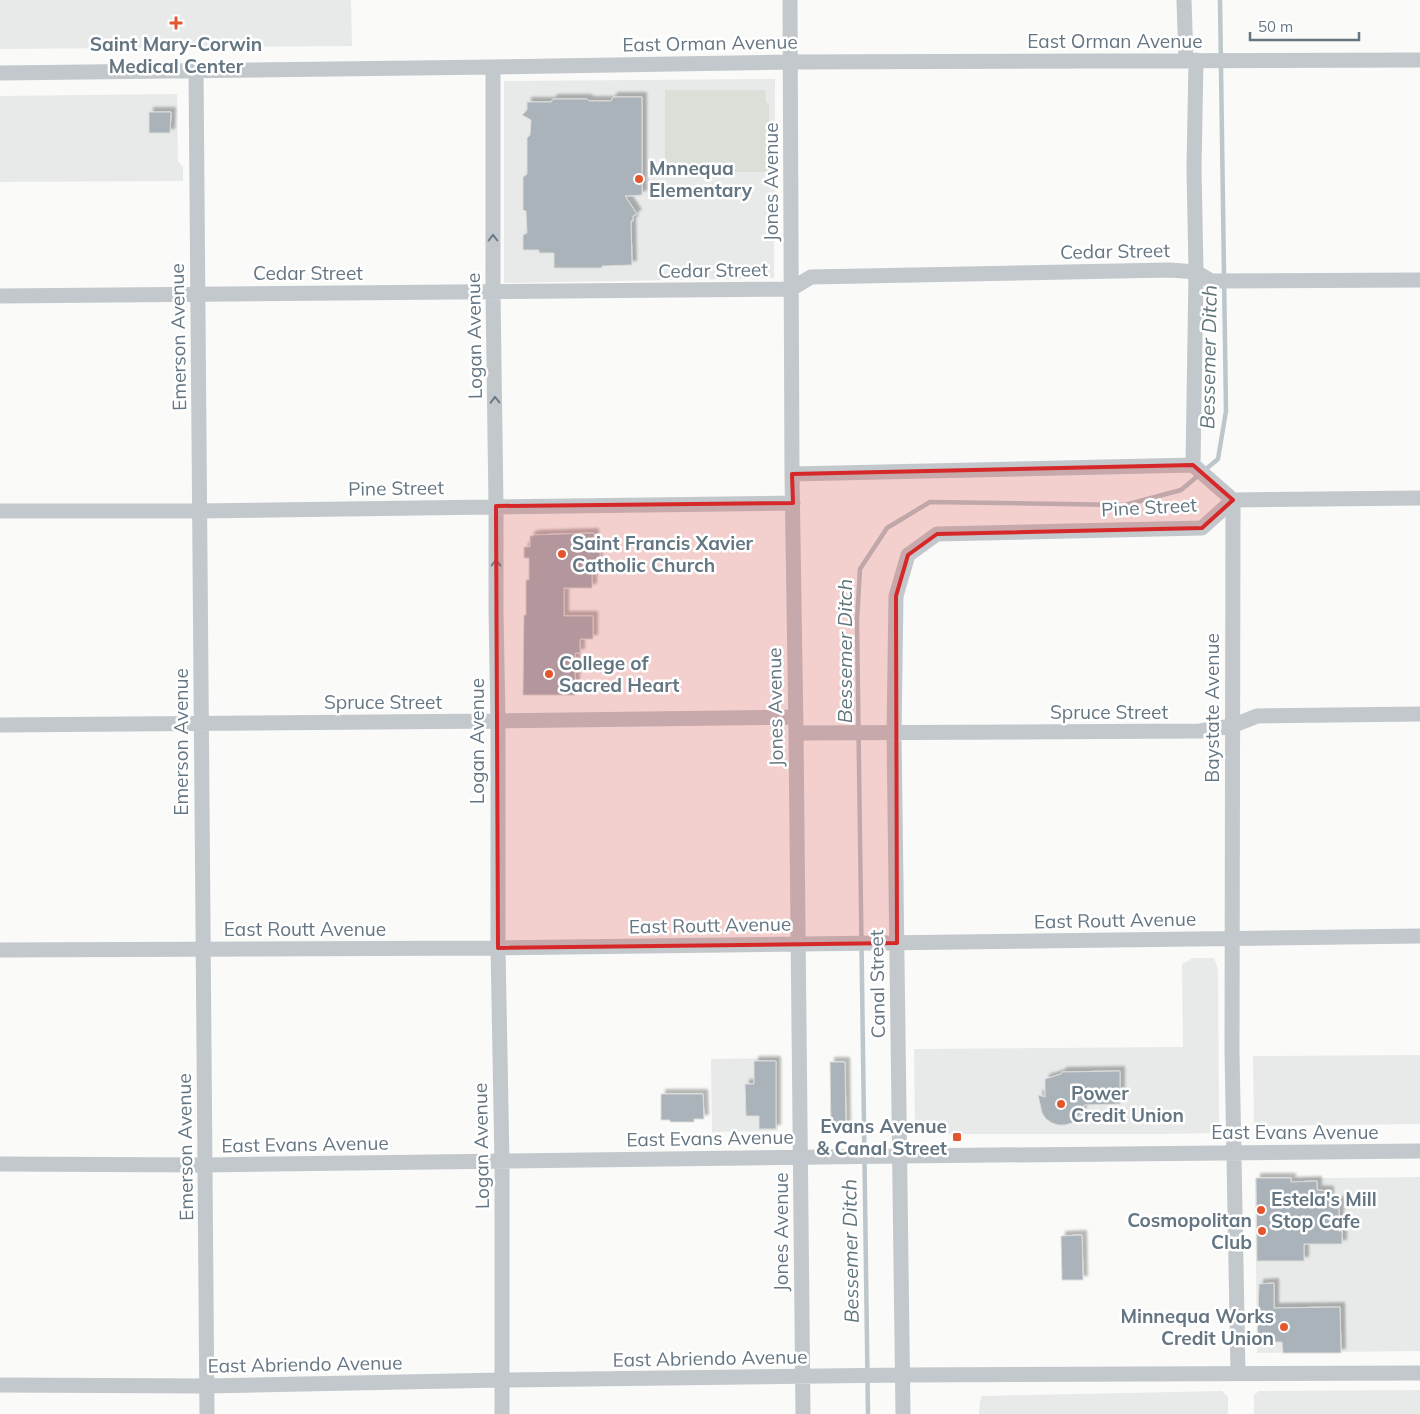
<svg xmlns="http://www.w3.org/2000/svg" width="1420" height="1414" viewBox="0 0 1420 1414" font-family="Mulish,sans-serif">
<style>
.built{fill:#e8e9e9}
.green{fill:#dadfd7}
.lines{fill:none;stroke-linecap:round;stroke-linejoin:round}
.stream{stroke:#bbc7cb;stroke-width:4.5}
.building{fill:#aab3b9;stroke:#dcdcda;filter:url(#shadow)}
.minor{stroke:#c3c8cc;stroke-width:15}
.oneway{stroke:#6a7a87}
.marked{fill:#d62828;fill-opacity:0.2;stroke:#d62828;stroke-width:4;stroke-linejoin:round}
.poi-dot{fill:#e4572e;stroke:#fff;stroke-width:2}
.labels{text-anchor:middle;dominant-baseline:central;stroke-width:5;stroke-linejoin:round;paint-order:stroke}
.street-label{font-size:19px;fill:#657683;stroke:#fff}
.poi-label{font-size:19px;font-weight:bold;fill:#657683;stroke:#fff;text-anchor:start}
.water-label{font-size:20px;font-style:italic;fill:#60757c;stroke:#fff}
</style>
<defs>
<filter id="shadow"><feDropShadow dx="4.5" dy="-4.5" stdDeviation="1" flood-color="#0004"/></filter>
</defs>
<rect width="100%" height="100%" fill="#fafaf8"/>
<path class="built" d="M0 0H351L352 46 0 49Z
M775 79 774 278 504 283V81Z
M177 94 178 161 183 167V181L0 182V96Z
M1193 958H1214L1218 969 1219 1127 1217 1133 1166 1134H915L914 1049 1183 1047 1182 964Z
M1420 1055V1124L1254 1126 1253 1056Z
M778 1058V1131L712 1132 711 1059Z
M1420 1177V1351L1257 1353 1255 1179Z
M1420 1390V1414H1254V1395L1259 1391Z
M1222 1391 1228 1397V1414H979L980 1401 982 1396Z"/>
<path class="green" d="M665 90H765L766 103H769V172H665Z"/>
<g class="lines">
<path class="stream" d="M868 1414 857 620 860 569 887 528 930 502 1125 505 1181 490 1218 459 1226 411 1220 0"/>
</g>
<path class="building" d="M613 97H642V195L625 196 637 214 633 216V221H631L632 265 602 266V268H554V253H539V250H523V235L527 233 526 211 523 210V177L527 174V138L530 135 531 120 522 115 527 110V102H551L553 99H587L589 101H611Z
M149 112H171L170 133H149Z
M594 533V543L600 548V556L597 558 599 570H592V588H564V616H593V639H580V653H575V695H523L524 615H526V580H529V558H524V547H530V536H533V535Z
M754 1061H776V1129H759V1116H746L745 1084H754Z
M830 1062H845L846 1129H831Z
M1120 1071V1104L1084 1105 1081 1113 1077 1119 1072 1123 1065 1125H1058L1052 1123 1046 1119 1042 1113 1038 1095 1045 1097V1079L1061 1074 1062 1072Z
M661 1094H703L704 1119H694V1122H670V1120H661Z
M1256 1178H1291V1182L1317 1181V1190L1329 1191V1202L1339 1201V1231H1342V1244H1304V1261H1257Z
M1082 1235 1083 1280H1062L1061 1236Z
M1274 1283V1308L1340 1307 1341 1353H1283L1282 1342H1257L1259 1284Z"/>
<g class="lines">
<path class="minor" d="M790 0 792 474 796 733 803 1414
M1184 0 1186 61
M493 67V292L496 506V611L498 721V948L502 1162V1414
M196 70 207 1414
M0 73 493 67 790 62 1420 60
M0 296 791 289 811 277 1170 270 1196 272 1211 281 1420 280
M1193 465 1233 500 1232 1052 1238 1373
M1193 465 1196 272 1194 168 1196 60
M792 474 1193 465
M0 511H199L793 503
M0 725 498 721 796 717
M796 733 1200 731 1232 726 1257 716 1420 714
M0 950 498 948 1420 936
M0 1164 205 1165 899 1156 1420 1151
M0 1385 206 1386 502 1380 902 1375 1420 1373
M903 1414 894 733 896 596 908 555 937 534 1202 528 1233 500 1420 498"/>
</g>
<defs><path id="oneway-chevron" d="M-2-3.5L2.5 0L-2 3.5" fill="none" stroke-width="1.6" stroke-linecap="round" stroke-linejoin="round" transform="scale(1.25)"/></defs>
<g class="oneway">
<use href="#oneway-chevron" transform="translate(493 238) rotate(-90)"/>
<use href="#oneway-chevron" transform="translate(495 400) rotate(-91)"/>
<use href="#oneway-chevron" transform="translate(496 563) rotate(-90)"/>
</g>
<path class="marked" d="M1193 465 1233 500 1202 528 937 534 908 555 896 596 897 943 498 948 496 506 793 503 792 474Z"/>
<g class="poi-dot">
<path d="M173.5 15.5h5v5h5v5h-5v5h-5v-5h-5v-5h5z"/>
<circle cx="639" cy="179" r="5"/>
<circle cx="562" cy="554" r="5"/>
<circle cx="549" cy="674" r="5"/>
<circle cx="1061" cy="1104" r="5"/>
<rect x="952" y="1132" width="10" height="10" rx="2.5"/>
<circle cx="1261" cy="1210" r="5"/>
<circle cx="1262" cy="1231" r="5"/>
<circle cx="1284" cy="1327" r="5"/>
</g>
<g class="labels">
<g class="street-label">
<text x="1115" y="41">East Orman Avenue</text>
<text transform="translate(710 43) rotate(-1)">East Orman Avenue</text>
<text transform="translate(771 182) rotate(-90)">Jones Avenue</text>
<text transform="translate(1115 251) rotate(-1)">Cedar Street</text>
<text transform="translate(713 270) rotate(-1)">Cedar Street</text>
<text x="308" y="273">Cedar Street</text>
<text transform="translate(474 336) rotate(-91)">Logan Avenue</text>
<text transform="translate(178 337) rotate(-91)">Emerson Avenue</text>
<text transform="translate(396 488) rotate(-1)">Pine Street</text>
<text transform="translate(1149 507) rotate(-3)">Pine Street</text>
<text x="383" y="702">Spruce Street</text>
<text transform="translate(775 707) rotate(-91)">Jones Avenue</text>
<text transform="translate(1212 708) rotate(-90)">Baystate Avenue</text>
<text x="1109" y="712">Spruce Street</text>
<text transform="translate(477 741) rotate(-90)">Logan Avenue</text>
<text transform="translate(181 742) rotate(-90)">Emerson Avenue</text>
<text transform="translate(1115 920) rotate(-1)">East Routt Avenue</text>
<text transform="translate(710 925) rotate(-1)">East Routt Avenue</text>
<text x="305" y="929">East Routt Avenue</text>
<text transform="translate(877 984) rotate(-91)">Canal Street</text>
<text x="1295" y="1132">East Evans Avenue</text>
<text transform="translate(710 1138) rotate(-1)">East Evans Avenue</text>
<text transform="translate(305 1144) rotate(-1)">East Evans Avenue</text>
<text transform="translate(481 1146) rotate(-91)">Logan Avenue</text>
<text transform="translate(185 1147) rotate(-91)">Emerson Avenue</text>
<text transform="translate(781 1232) rotate(-90)">Jones Avenue</text>
<text transform="translate(710 1358) rotate(-1)">East Abriendo Avenue</text>
<text transform="translate(305 1364) rotate(-1)">East Abriendo Avenue</text>
</g>
<g class="poi-label">
<text x="176" y="44" text-anchor="middle">Saint Mary-Corwin<tspan x="176" dy="22">Medical Center</tspan></text>
<text x="649" y="168">Mnnequa<tspan x="649" dy="22">Elementary</tspan></text>
<text x="572" y="543">Saint Francis Xavier<tspan x="572" dy="22">Catholic Church</tspan></text>
<text x="559" y="663">College of<tspan x="559" dy="22">Sacred Heart</tspan></text>
<text x="1071" y="1093">Power<tspan x="1071" dy="22">Credit Union</tspan></text>
<text x="947" y="1126" text-anchor="end">Evans Avenue<tspan x="947" dy="22">&amp; Canal Street</tspan></text>
<text x="1271" y="1199">Estela's Mill<tspan x="1271" dy="22">Stop Cafe</tspan></text>
<text x="1252" y="1220" text-anchor="end">Cosmopolitan<tspan x="1252" dy="22">Club</tspan></text>
<text x="1274" y="1316" text-anchor="end">Minnequa Works<tspan x="1274" dy="22">Credit Union</tspan></text>
</g>
<g class="water-label">
<text transform="translate(1208 357) rotate(-89)">Bessemer Ditch</text>
<text transform="translate(844 651) rotate(-90)">Bessemer Ditch</text>
<text transform="translate(850 1251) rotate(-91)">Bessemer Ditch</text>
</g>
</g>
<path d="M1250 32v8h109v-8" fill="none" stroke="#657683" stroke-width="2.5"/>
<text x="1258" y="32" font-size="15" fill="#657683" stroke="#ffffff" stroke-width="4" paint-order="stroke">50 m</text>
</svg>
